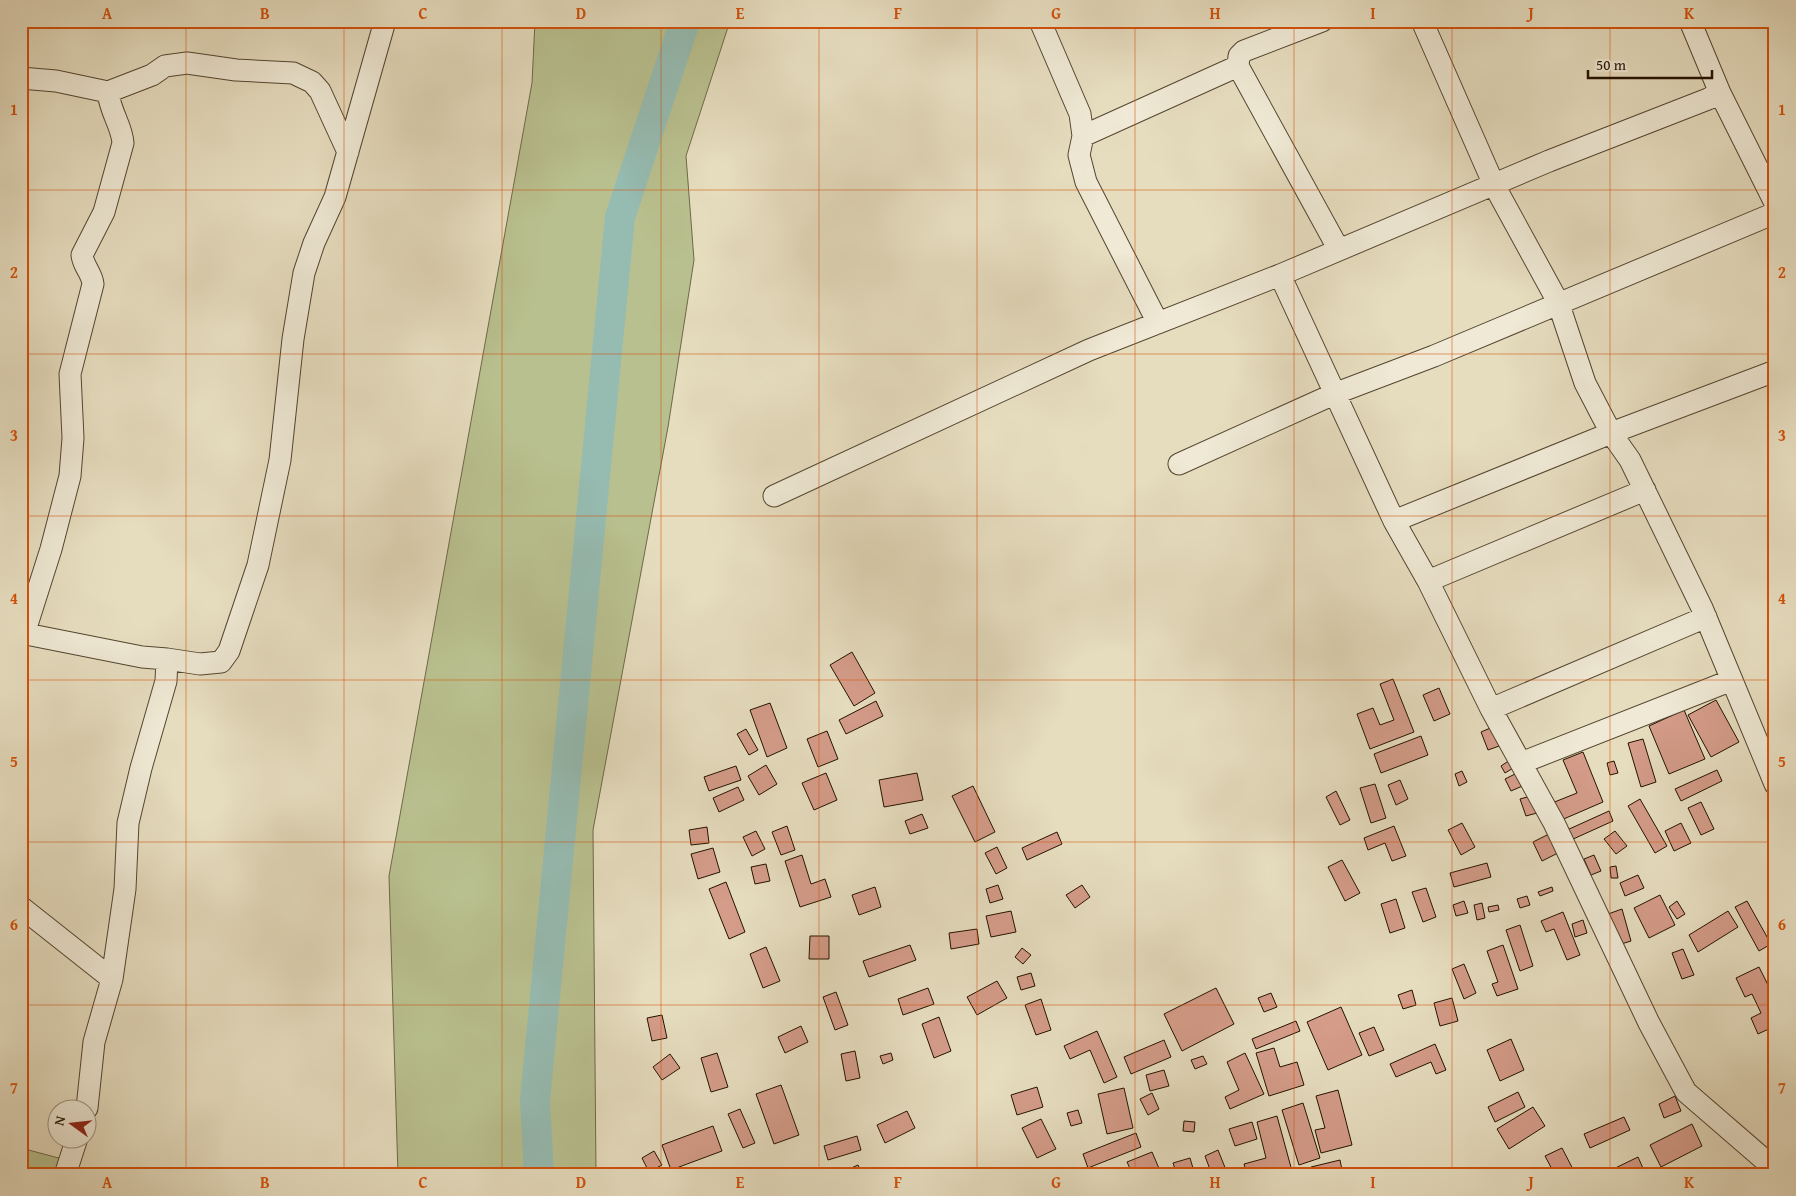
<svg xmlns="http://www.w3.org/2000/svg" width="1796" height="1196" viewBox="0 0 1796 1196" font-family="'Gentium Book Plus',serif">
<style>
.green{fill:#b9c08f;stroke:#6e6948}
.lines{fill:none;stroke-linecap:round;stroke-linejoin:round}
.river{stroke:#96bcb2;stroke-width:30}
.building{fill:#d49c89;stroke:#241200}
.minor-casing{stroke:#544530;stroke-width:23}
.minor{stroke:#efe9d5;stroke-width:21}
.grid{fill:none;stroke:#d4520b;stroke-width:1;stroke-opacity:0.55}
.neatline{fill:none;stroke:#d4520b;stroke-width:2}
.grid-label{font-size:16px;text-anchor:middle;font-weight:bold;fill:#d4520b}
</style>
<rect width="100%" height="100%" fill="#e6ddbf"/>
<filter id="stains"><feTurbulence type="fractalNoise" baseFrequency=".004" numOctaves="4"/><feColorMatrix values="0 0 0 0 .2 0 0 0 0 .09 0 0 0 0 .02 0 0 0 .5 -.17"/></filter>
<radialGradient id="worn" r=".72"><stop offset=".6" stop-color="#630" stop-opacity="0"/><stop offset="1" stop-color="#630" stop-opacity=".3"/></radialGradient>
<path class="green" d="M535 21H730L686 156 694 260 668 427 593 830 596 1175H398L389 876 532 83Z
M21 1148 70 1161 67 1175H21Z"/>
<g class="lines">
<path class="river" d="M539 1175 535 1100 620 217 685 21"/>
</g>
<path class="building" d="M852 652 875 693 854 706 830 665Z
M1393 679 1414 732 1370 749 1357 714 1373 708 1380 725 1394 720 1380 684Z
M1439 688 1450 714 1434 721 1423 695Z
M1716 700 1739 742 1711 757 1688 715Z
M876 701 883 716 846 734 839 720Z
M770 703 787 748 767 757 750 710Z
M1684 710 1705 759 1669 774 1649 726Z
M1495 726 1502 745 1488 750 1481 732Z
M746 729 758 750 749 755 737 734Z
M827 731 838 759 818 767 807 739Z
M1421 736 1428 755 1381 773 1374 754Z
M1643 739 1656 782 1641 787 1628 743Z
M1583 752 1603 802 1559 821 1552 803 1577 793 1563 760Z
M1510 760 1515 767 1505 773 1501 766Z
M1614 761 1618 773 1610 775 1607 763Z
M766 765 777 784 759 795 748 776Z
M736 766 741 780 709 791 704 777Z
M1717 770 1722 781 1681 801 1675 789Z
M1462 771 1467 782 1459 786 1455 774Z
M1521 771 1527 784 1511 791 1505 779Z
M826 773 837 800 814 810 802 783Z
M917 773 923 800 884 807 879 780Z
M1400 780 1408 799 1396 805 1388 785Z
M1375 784 1386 818 1371 823 1360 788Z
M973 786 995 832 975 842 952 796Z
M738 787 744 800 719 812 713 798Z
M1336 791 1350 820 1340 825 1326 797Z
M1531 796 1537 813 1526 816 1520 799Z
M1640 799 1667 846 1655 853 1628 806Z
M1701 802 1714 829 1701 835 1688 808Z
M1609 811 1613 821 1571 840 1567 830Z
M922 814 928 828 910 834 905 821Z
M1462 823 1475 847 1461 855 1448 830Z
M1681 823 1691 843 1674 851 1665 831Z
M787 826 795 850 781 855 772 832Z
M1394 826 1406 856 1392 861 1385 843 1368 850 1364 838Z
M707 827 709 843 691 845 689 830Z
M756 831 765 849 752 856 743 837Z
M1615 831 1627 846 1616 854 1604 839Z
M1057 832 1062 844 1027 860 1022 848Z
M1551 833 1560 852 1542 861 1533 842Z
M997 847 1007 868 996 874 985 853Z
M713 848 720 872 698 879 691 854Z
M802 855 811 884 825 879 831 897 800 907 785 861Z
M1594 855 1601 871 1591 875 1584 859Z
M1342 860 1360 893 1345 901 1328 867Z
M1487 863 1491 877 1454 887 1450 873Z
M766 864 770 881 755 884 751 867Z
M1616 866 1618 878H1611L1610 867Z
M1638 875 1644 888 1625 896 1620 883Z
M726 882 745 932 729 939 709 889Z
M998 885 1003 899 990 903 986 889Z
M1082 885 1090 897 1075 908 1066 895Z
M875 887 881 907 859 915 852 895Z
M1552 887 1553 891 1540 896 1538 892Z
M1426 888 1436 917 1423 922 1412 892Z
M1660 895 1675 925 1649 938 1634 908Z
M1527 896 1530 905 1520 908 1517 899Z
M1396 899 1405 928 1390 933 1381 904Z
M1464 901 1468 913 1456 916 1453 905Z
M1677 901 1685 914 1677 919 1669 907Z
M1747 901 1771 944 1759 951 1735 907Z
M1482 903 1485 918 1477 920 1474 905Z
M1498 905 1499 910 1489 912 1488 907Z
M1622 909 1631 941 1618 945 1608 914Z
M1011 911 1016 932 991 937 986 916Z
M1728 911 1738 927 1698 952 1689 935Z
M1563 912 1580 955 1567 960 1554 929 1546 932 1541 921Z
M1583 920 1587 933 1575 937 1572 924Z
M1520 925 1533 966 1520 971 1506 930Z
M1775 926V943L1767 931Z
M977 929 979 944 951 949 949 933Z
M810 936H829V959H809Z
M910 945 916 960 869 977 863 961Z
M1503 945 1518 989 1497 996 1492 984 1498 982 1487 951Z
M766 947 780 981 763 988 750 954Z
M1022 948 1031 955 1023 964 1015 957Z
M1683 949 1694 975 1682 979 1672 953Z
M1464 964 1476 993 1464 999 1452 969Z
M1759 967 1775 999V1026L1758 1034 1751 1018 1761 1013 1752 994 1745 997 1736 978Z
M1031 973 1035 986 1021 990 1017 977Z
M997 981 1007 998 977 1015 967 997Z
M928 988 934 1004 903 1015 898 999Z
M1216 988 1234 1024 1182 1051 1164 1014Z
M1412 990 1416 1005 1403 1009 1398 995Z
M836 992 848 1025 835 1030 823 997Z
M1271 993 1277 1007 1264 1012 1258 998Z
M1452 998 1458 1021 1440 1026 1434 1003Z
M1041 999 1051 1030 1036 1035 1025 1005Z
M1341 1007 1362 1055 1328 1070 1307 1022Z
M662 1015 667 1038 652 1041 647 1018Z
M939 1017 951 1051 934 1058 922 1024Z
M1296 1021 1300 1031 1256 1049 1252 1039Z
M801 1026 808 1042 785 1053 778 1037Z
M1374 1027 1384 1050 1369 1056 1359 1033Z
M1097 1031 1117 1077 1104 1083 1090 1050 1070 1059 1064 1046Z
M1511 1039 1524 1070 1500 1081 1487 1050Z
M1164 1040 1171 1057 1131 1074 1124 1057Z
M1435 1044 1446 1070 1436 1074 1431 1062 1396 1077 1390 1064Z
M1274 1048 1280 1067 1297 1062 1304 1085 1269 1096 1256 1053Z
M855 1051 860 1078 846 1081 841 1054Z
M717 1053 728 1087 711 1092 701 1058Z
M891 1053 893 1060 883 1064 880 1056Z
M1245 1053 1264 1094 1230 1109 1225 1097 1239 1090 1227 1062Z
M670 1054 680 1068 662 1080 653 1067Z
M1203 1056 1207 1064 1195 1069 1191 1060Z
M1164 1070 1169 1086 1150 1091 1146 1075Z
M781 1085 799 1135 774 1144 756 1094Z
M1037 1087 1043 1107 1017 1115 1011 1095Z
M1124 1088 1133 1128 1107 1134 1098 1094Z
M1338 1090 1352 1145 1321 1153 1315 1130 1325 1128 1316 1096Z
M1518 1092 1525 1107 1495 1122 1488 1107Z
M1152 1093 1159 1109 1148 1115 1140 1099Z
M1675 1096 1681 1111 1664 1118 1659 1104Z
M1303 1103 1320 1158 1299 1165 1282 1110Z
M1533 1107 1545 1126 1509 1149 1497 1129Z
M740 1109 755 1143 743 1148 728 1114Z
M1078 1110 1082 1123 1071 1126 1067 1113Z
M907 1111 915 1128 885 1143 877 1125Z
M1277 1116 1292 1171 1279 1175H1247L1244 1164 1266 1158 1257 1122Z
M1624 1117 1630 1130 1590 1148 1584 1134Z
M1041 1119 1056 1149 1037 1158 1022 1128Z
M1184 1121 1195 1122 1194 1132 1183 1131Z
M1252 1122 1257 1139 1235 1146 1229 1129Z
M1692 1124 1702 1146 1661 1167 1650 1145Z
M713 1126 722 1151 671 1170 662 1145Z
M1136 1133 1141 1147 1088 1168 1083 1154Z
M857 1136 861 1150 828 1160 824 1146Z
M1562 1148 1576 1175H1555L1545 1156Z
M1218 1150 1228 1175H1212L1205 1156Z
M654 1151 662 1165 649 1172 642 1158Z
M1152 1152 1161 1173 1133 1175 1127 1162Z
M1638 1157 1646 1175H1601Z
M1190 1158 1195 1175H1177L1173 1163Z
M1340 1160 1343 1175H1313L1311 1167Z
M858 1165 863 1175H840V1173Z"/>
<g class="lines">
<defs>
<path id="minor" d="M1040 21 1080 114 1083 136 1079 155 1086 182 1158 323
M1322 21 1244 51 1239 56 1238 66 1339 250
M1422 21 1494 185 1558 302 1585 383 1611 433 1630 460 1702 608 1775 784
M1690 21 1720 93
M21 78 56 81 108 92 152 75 165 66 187 63 236 70 293 73 312 82 320 91 348 152
M1083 136 1238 66
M1280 275 1394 521 1428 581 1491 709 1554 823 1649 1023 1686 1092 1775 1169
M1179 464 1334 394 1434 356 1775 213
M774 496 1089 350 1280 275 1549 161 1708 99 1720 93 1775 203
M1394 521 1611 433 1775 371
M1428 581 1645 490
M21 633 142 657 167 659 166 681 141 768 128 823 125 889 112 979 94 1042 87 1108
M24 634 51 549 70 476 73 438 70 374 93 284C92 273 83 266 82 255L104 212 123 143C122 126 110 112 108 92
M167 659 200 664 221 662 229 651 258 565 280 460 293 339 304 273 314 243 335 197 385 21
M1491 709 1706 617
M1521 763 1732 680
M21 907 112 979
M65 1175 77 1138"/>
</defs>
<use href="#minor" class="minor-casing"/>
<use href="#minor" class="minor"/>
</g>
<path class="grid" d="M186 21V1175M344 21V1175M502 21V1175M661 21V1175M819 21V1175M977 21V1175M1135 21V1175M1294 21V1175M1452 21V1175M1610 21V1175M21 190H1775M21 354H1775M21 516H1775M21 680H1775M21 842H1775M21 1005H1775"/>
<rect width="1796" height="1196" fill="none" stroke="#e6ddbf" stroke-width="55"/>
<g transform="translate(72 1124) rotate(285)"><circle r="24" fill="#efe9d5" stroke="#9e9380"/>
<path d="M0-4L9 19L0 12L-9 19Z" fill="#8f2418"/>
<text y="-8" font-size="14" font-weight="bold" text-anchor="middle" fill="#241200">N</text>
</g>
<path d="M1588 70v8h124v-8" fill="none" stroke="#241200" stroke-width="2.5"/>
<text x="1596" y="70" font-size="15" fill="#241200" stroke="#efe9d5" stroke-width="4" paint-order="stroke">50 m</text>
<rect x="28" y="28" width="1740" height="1140" class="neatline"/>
<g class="grid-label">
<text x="107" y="19">A</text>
<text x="265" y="19">B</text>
<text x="423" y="19">C</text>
<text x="581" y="19">D</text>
<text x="740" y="19">E</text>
<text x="898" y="19">F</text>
<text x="1056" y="19">G</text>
<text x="1215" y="19">H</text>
<text x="1373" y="19">I</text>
<text x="1531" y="19">J</text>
<text x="1689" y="19">K</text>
<text x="14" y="115">1</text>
<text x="1782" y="115">1</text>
<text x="14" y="278">2</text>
<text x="1782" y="278">2</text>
<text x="14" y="441">3</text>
<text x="1782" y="441">3</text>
<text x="14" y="604">4</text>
<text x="1782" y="604">4</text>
<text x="14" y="767">5</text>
<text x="1782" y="767">5</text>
<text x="14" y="930">6</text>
<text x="1782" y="930">6</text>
<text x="14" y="1093">7</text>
<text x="1782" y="1093">7</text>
<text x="107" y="1188">A</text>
<text x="265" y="1188">B</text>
<text x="423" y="1188">C</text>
<text x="581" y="1188">D</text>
<text x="740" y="1188">E</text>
<text x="898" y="1188">F</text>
<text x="1056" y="1188">G</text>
<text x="1215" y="1188">H</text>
<text x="1373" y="1188">I</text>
<text x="1531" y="1188">J</text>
<text x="1689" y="1188">K</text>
</g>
<rect width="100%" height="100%" filter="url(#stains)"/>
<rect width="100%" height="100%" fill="url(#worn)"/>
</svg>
